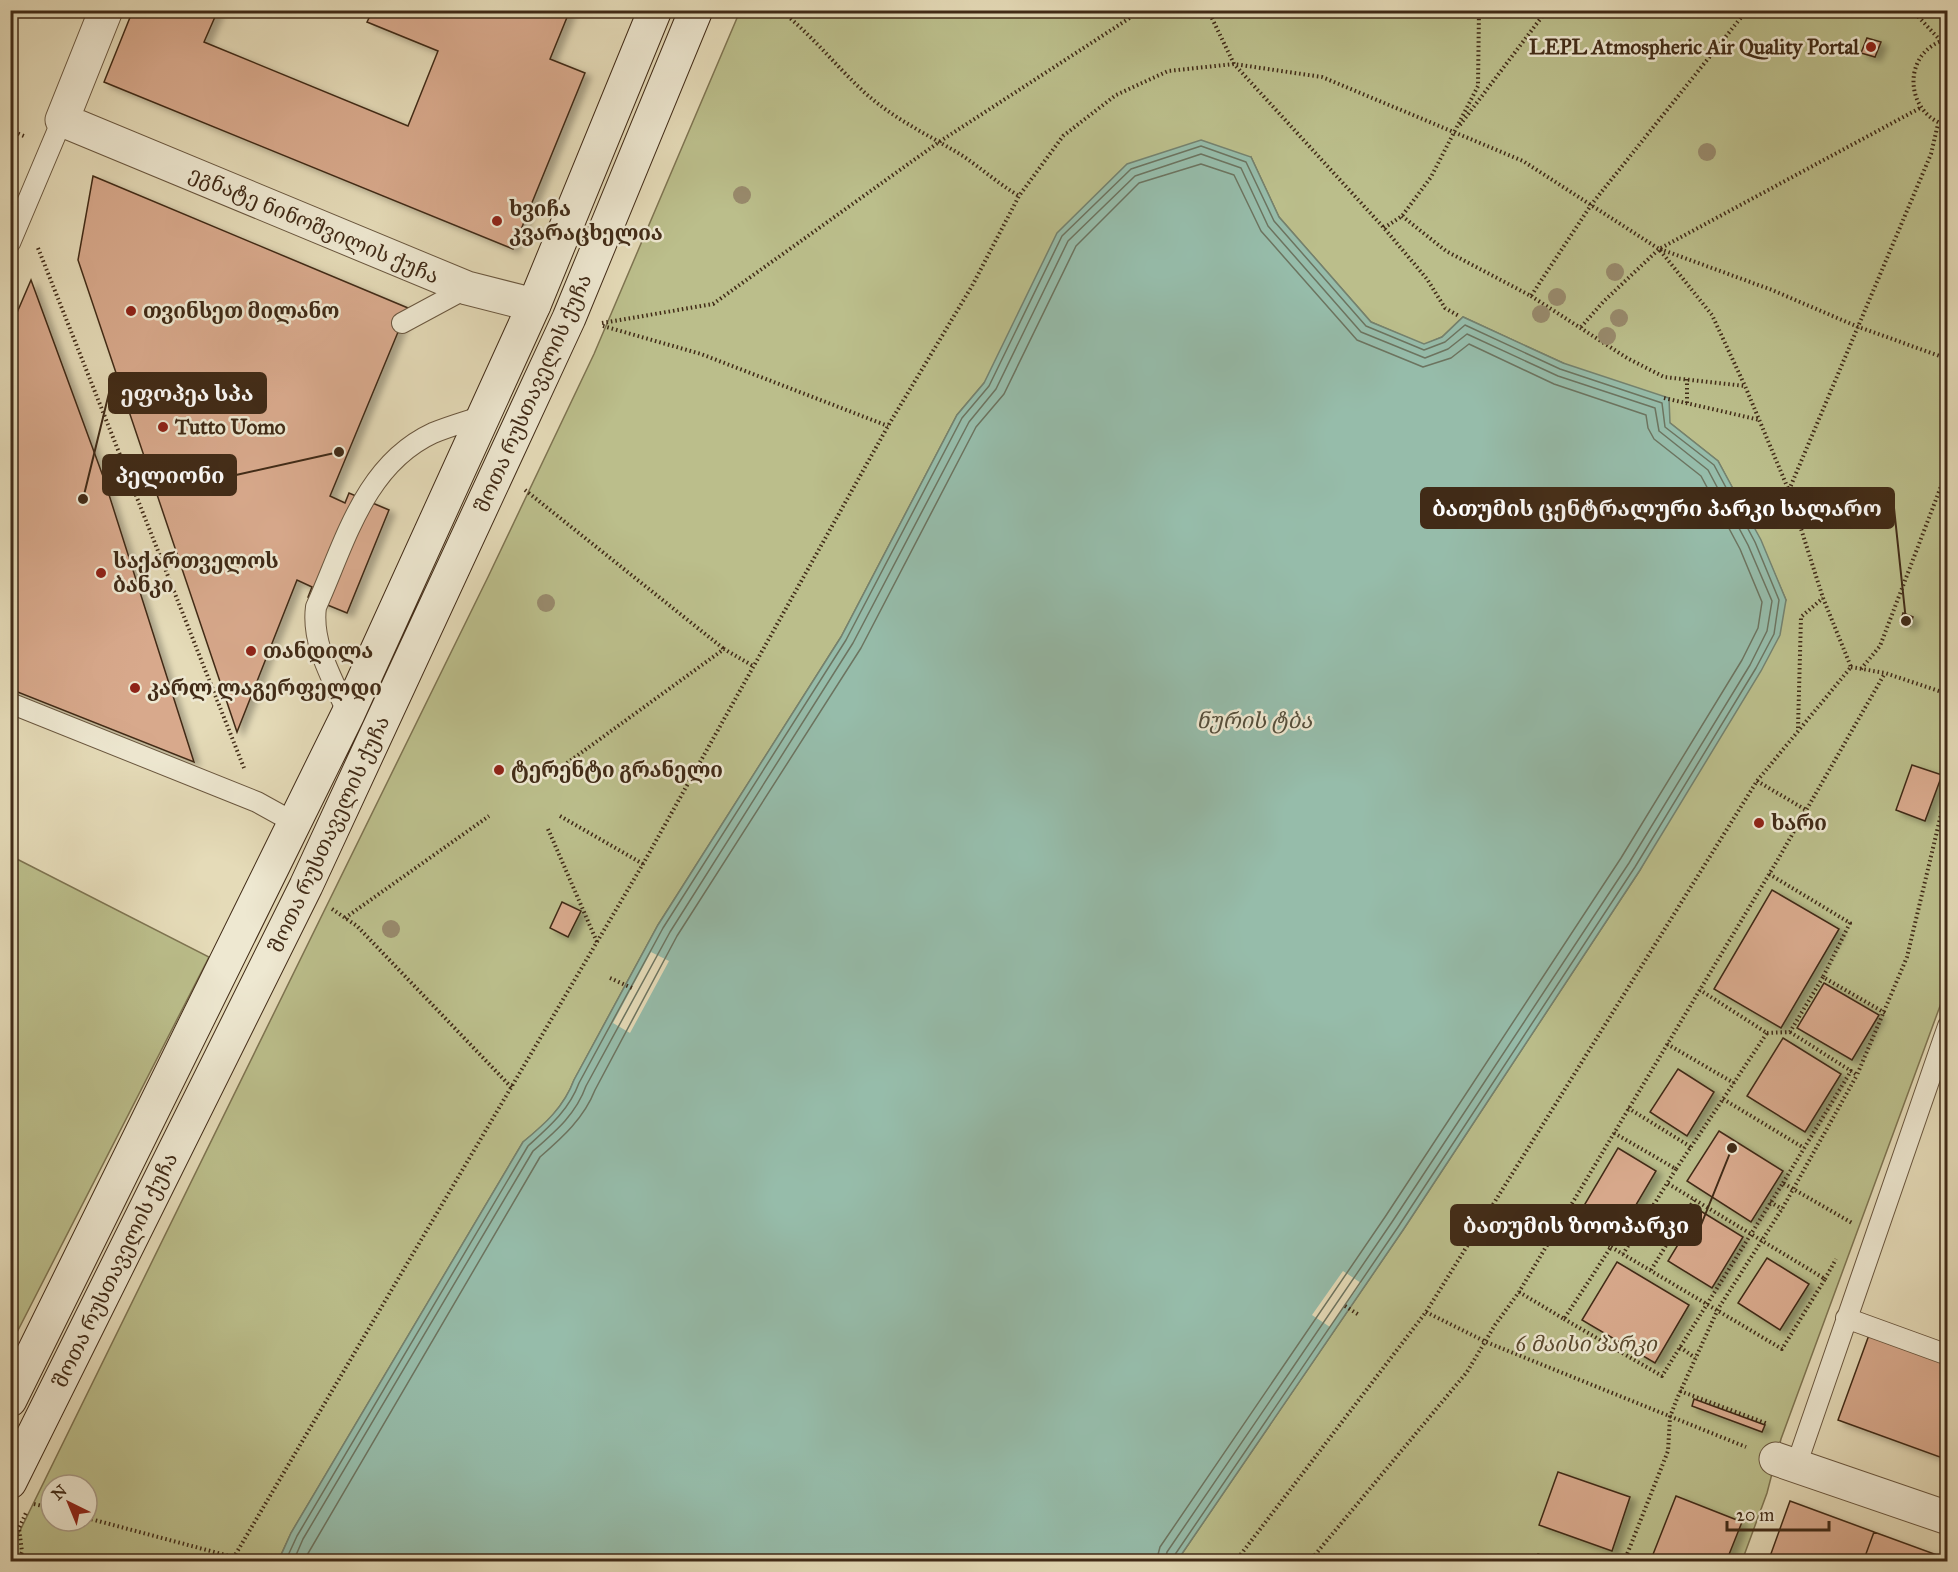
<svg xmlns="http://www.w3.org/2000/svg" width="1958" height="1572" viewBox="0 0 1958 1572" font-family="'IM FELL Great Primer','Noto Serif Georgian',serif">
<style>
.green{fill:#bbbe8b;stroke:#7e7451;stroke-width:1.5;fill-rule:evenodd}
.water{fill:#96bcaa;stroke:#74826f;stroke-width:1.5}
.pier{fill:#e5dbb8}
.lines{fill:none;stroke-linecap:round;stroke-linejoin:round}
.shore{stroke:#6c7460;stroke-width:1.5}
.building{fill:#d8a98c;stroke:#412b17;stroke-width:1.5;filter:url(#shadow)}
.service-casing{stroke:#6a573f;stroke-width:22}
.minor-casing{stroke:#6a573f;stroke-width:35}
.secondary-casing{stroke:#412b17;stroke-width:35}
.path{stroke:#412b17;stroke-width:4;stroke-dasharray:1.5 3;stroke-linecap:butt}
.service{stroke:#eee8d1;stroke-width:20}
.minor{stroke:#eee8d1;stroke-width:33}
.secondary{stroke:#eee8d1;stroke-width:33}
.tree{fill:#988a6c}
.poi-dot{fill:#8f2418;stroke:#eee8d1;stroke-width:2}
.labels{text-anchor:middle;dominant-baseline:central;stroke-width:5;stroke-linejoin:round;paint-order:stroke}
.poi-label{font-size:21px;font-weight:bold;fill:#412b17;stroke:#eee8d1;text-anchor:start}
.street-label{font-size:21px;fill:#412b17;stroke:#eee8d1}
.park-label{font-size:21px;font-style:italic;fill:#59482e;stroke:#eee8d1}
.water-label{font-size:22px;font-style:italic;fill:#564f3c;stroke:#eee8d1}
.leader{fill:none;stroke:#412b17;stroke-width:2}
.callout-dot{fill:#412b17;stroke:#eee8d1;stroke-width:2}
.callout{fill:#412b17;stroke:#412b17;stroke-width:2}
.callout-label{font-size:22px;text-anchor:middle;font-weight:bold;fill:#fff}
</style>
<defs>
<filter id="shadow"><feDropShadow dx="6" dy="4" stdDeviation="3" flood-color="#0004"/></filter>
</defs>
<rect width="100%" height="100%" fill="#e5dbb8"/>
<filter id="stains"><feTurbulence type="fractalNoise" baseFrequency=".00333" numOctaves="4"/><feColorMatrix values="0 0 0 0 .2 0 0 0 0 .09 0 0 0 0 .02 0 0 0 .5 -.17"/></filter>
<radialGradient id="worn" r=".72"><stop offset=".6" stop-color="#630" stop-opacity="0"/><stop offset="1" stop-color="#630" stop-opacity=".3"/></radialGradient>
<path class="green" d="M740 11H1947V987L1781 1439 1767 1493 1742 1561H1177L1403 1230 1640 870 1786 600 1760 540 1718 461 1670 423 1563 363 1463 317 1442 337 1424 345 1371 322 1279 217 1251 157 984 383 957 415 841 637 658 925 574 1080C564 1107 545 1124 523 1142L291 1533 278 1561 11 1562 10 1551 488 577 594 354ZM51 1485H87V1521H51Z
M11 856 209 957 11 1344Z"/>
<path class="water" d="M1201 140 1251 157 1279 217 1371 322 1424 344 1442 337 1463 317 1563 363 1669 398 1670 423 1718 461 1761 540 1786 600 1780 635 1761 671 1640 870 1403 1230 1177 1561 278 1562 291 1533 523 1142C545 1124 564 1107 574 1080L658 925 841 637 957 415 984 383 1057 233 1127 164Z"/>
<path class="pier" d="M651 952 669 961 630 1033 613 1023Z
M1343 1271 1361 1283 1330 1327 1312 1315Z"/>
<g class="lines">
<path class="shore" d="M285 1562 297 1536 528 1146C549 1127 569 1110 579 1083L663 928 846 640 962 418 989 386 1062 236 1131 169 1201 146 1246 162 1274 221 1366 326 1424 350 1445 342 1465 325 1560 369 1662 403 1665 427 1714 465 1755 542 1779 600 1774 634 1756 668 1635 867 1398 1227 1174 1556 1173 1562
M293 1562 303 1539 533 1151C556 1131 576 1114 586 1086L670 932 853 643 969 422 996 389 1068 241 1135 176 1201 154 1241 168 1268 226 1361 332 1425 358 1448 349 1467 334 1558 376 1655 408 1659 431 1708 470 1748 545 1772 601 1767 631 1750 665 1629 863 1392 1222 1167 1552 1165 1562
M303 1562 540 1157C563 1137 584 1118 595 1090L677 936 861 648 976 427 1004 394 1076 246 1139 183 1201 164 1234 175 1261 231 1357 340 1423 367 1451 358 1469 344 1554 384 1646 415 1648 428 1654 439 1701 476 1740 549 1762 602 1758 628 1742 660 1621 858 1385 1217 1160 1547 1156 1562"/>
</g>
<path class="building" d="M133 10H218L204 42 408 126 438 51 367 22 373 10H570L550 59 585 73 513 249 104 82Z
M1867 38 1881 42 1875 57 1861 53Z
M93 176 408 308 330 496 345 503 349 493 389 510 347 613 308 597 312 587 297 580 237 732 78 260Z
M31 280 104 479 194 762 10 689V329Z
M1903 613 1913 617 1910 626 1900 622Z
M1912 765 1942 775 1925 821 1896 810Z
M1772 890 1839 929 1781 1028 1714 989Z
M562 902 581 911 568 937 550 928Z
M1824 983 1879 1015 1852 1060 1797 1028Z
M1783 1038 1841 1074 1805 1132 1747 1096Z
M1678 1069 1714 1092 1687 1136 1650 1112Z
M1719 1131 1783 1171 1751 1222 1687 1181Z
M1618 1148 1656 1171 1620 1232 1582 1209Z
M1699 1210 1743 1237 1712 1288 1668 1261Z
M1767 1258 1809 1284 1780 1330 1738 1303Z
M1617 1262 1689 1305 1655 1363 1582 1320Z
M1869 1335 1948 1363V1460L1838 1420Z
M1694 1399 1765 1425 1762 1432 1692 1406Z
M1558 1472 1630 1497 1612 1551 1539 1525Z
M1676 1496 1742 1522 1726 1562H1650Z
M1790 1501 1874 1532 1863 1562H1768Z
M1874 1532 1948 1559V1562H1863Z
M1538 1554 1555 1560 1558 1562H1535Z"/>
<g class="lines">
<defs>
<path id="service" d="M10 243 62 120
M402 323 467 288
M10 703 257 802 295 823
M348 714C334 681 311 645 316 607 345 543 364 465 433 433 450 426 468 421 486 415
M1846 1318 1948 1355
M1796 1466 1948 1026"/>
<path id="minor" d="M106 10 62 120 467 288 534 305
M1776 1459 1948 1518"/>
<path id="secondary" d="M10 1400 348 714 534 305 655 10
M10 1482 306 886 569 318 696 10"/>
</defs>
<use href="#service" class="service-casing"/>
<use href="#minor" class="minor-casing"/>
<use href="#secondary" class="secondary-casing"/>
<path class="path" d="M780 10C811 34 835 65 863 91 893 119 929 135 963 156 982 169 999 184 1019 196
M1208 10 1234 64 1384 228 1427 279 1445 308 1459 316
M1912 10 1940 40
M1948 39C1901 50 1903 114 1948 126
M1460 125 1547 10
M10 130 26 137
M1402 216 1446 251 1531 296 1591 205 1747 10
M1384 228 1402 216 1431 177 1478 86 1479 10
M38 248 244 768
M1660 249 1772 290 1856 326 1948 359
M1531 296 1627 358 1664 377 1745 386
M602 323 713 304 939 142 1142 10
M603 326 701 354 888 426
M1581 327 1603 302 1659 249 1920 108
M1687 379V404
M1664 398 1760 420
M525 490 724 649
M1789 490 1931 154 1938 124
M1851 667 1885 673 1948 694
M1861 669 1880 646 1948 468
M1798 728 1801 617 1823 598
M556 771 724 649 753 666
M1757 781 1806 810
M560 816 643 864
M548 829 597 942
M1769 874 1850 923 1823 977
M332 909 357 926 512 1088
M345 918 489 816
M610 978 632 988
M1790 1032 1851 1071
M1767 1033 1790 1032 1823 977 1885 1013
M1667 1044 1734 1083
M1723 1099 1804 1148
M1628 1108 1691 1147 1676 1169
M1614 1133 1676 1169 1623 1254
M1691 1147 1767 1033 1700 990
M1783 1183 1851 1071 1857 1075 1907 957 1948 785
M1770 1202 1782 1209
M1611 1247 1782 1349 1825 1279 1667 1183
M1651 1270 1694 1200
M1825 1279 1836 1259
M1519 1292 1564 1319 1611 1247 1566 1215
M1345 1306 1359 1315
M1426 1312 1486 1342 1746 1447
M1564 1319 1662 1376 1783 1183 1852 1223
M1680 1347 1695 1358
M1680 1391 1768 1424
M34 1504 51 1508
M87 1518 233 1557
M18 1562 22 1552 19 1528 26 1513
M231 1562 643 864 888 426 972 286 1019 196 1063 136 1116 95 1168 71 1234 64 1322 77 1523 161 1659 249 1712 315 1745 386 1789 491 1823 598 1851 667 1757 781 1426 1312 1235 1562
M1309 1562 1467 1372 1495 1325 1519 1292 1777 861 1885 673
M1624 1562 1668 1451 1670 1417 1676 1401 1718 1309 1782 1209 1857 1075"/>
<use href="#service" class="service"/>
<use href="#minor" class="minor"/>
<use href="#secondary" class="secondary"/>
</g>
<g class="tree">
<circle cx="1707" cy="152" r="9"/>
<circle cx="742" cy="195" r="9"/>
<circle cx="1615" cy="272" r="9"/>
<circle cx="1557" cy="297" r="9"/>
<circle cx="1541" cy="314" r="9"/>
<circle cx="1619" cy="318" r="9"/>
<circle cx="1607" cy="336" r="9"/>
<circle cx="546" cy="603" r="9"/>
<circle cx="391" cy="929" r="9"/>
</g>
<g class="poi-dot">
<circle cx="1871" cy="47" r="6"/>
<circle cx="497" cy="221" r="6"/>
<circle cx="131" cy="311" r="6"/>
<circle cx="163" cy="427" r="6"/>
<circle cx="101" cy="573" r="6"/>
<circle cx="251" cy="651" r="6"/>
<circle cx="135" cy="688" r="6"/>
<circle cx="499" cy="770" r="6"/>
<circle cx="1759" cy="823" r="6"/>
</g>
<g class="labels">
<g class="poi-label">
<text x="1859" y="47" text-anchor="end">LEPL Atmospheric Air Quality Portal</text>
<text x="509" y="209">ხვიჩა<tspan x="509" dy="24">კვარაცხელია</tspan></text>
<text x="143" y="311">თვინსეთ მილანო</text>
<text x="175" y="427">Tutto Uomo</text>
<text x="113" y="561">საქართველოს<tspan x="113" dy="24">ბანკი</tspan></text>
<text x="263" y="651">თანდილა</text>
<text x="147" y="688">კარლ ლაგერფელდი</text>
<text x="511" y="770">ტერენტი გრანელი</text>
<text x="1771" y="823">ხარი</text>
</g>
<g class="street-label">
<text transform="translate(314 225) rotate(23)">ეგნატე ნინოშვილის ქუჩა</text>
<text transform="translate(533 393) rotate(-66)">შოთა რუსთაველის ქუჩა</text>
<text transform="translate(329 834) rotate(-65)">შოთა რუსთაველის ქუჩა</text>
<text transform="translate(115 1270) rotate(-64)">შოთა რუსთაველის ქუჩა</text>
</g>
<g class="park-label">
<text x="1586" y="1344">6 მაისი პარკი</text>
</g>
<g class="water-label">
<text x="1254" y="720">ნურის ტბა</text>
</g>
</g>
<path class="leader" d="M83 499L109 393M339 452L236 475M1906 621L1894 508M1732 1148L1701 1225"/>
<g class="callout-dot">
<circle cx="83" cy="499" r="6"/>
<circle cx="339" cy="452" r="6"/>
<circle cx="1906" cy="621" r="6"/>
<circle cx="1732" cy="1148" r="6"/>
</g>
<g class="callout">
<rect x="109" y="373" width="157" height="40" rx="6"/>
<rect x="103" y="455" width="133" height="40" rx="6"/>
<rect x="1421" y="488" width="473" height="40" rx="6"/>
<rect x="1451" y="1205" width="250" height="40" rx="6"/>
</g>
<g class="callout-label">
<text x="187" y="401">ეფოპეა სპა</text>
<text x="170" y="483">პელიონი</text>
<text x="1657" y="516">ბათუმის ცენტრალური პარკი სალარო</text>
<text x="1576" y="1233">ბათუმის ზოოპარკი</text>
</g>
<rect width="1958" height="1572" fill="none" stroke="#e5dbb8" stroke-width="36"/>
<rect x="12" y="12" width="1934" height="1548" fill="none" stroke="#412b17" stroke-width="3"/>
<rect x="18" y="18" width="1922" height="1536" fill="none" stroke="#412b17" stroke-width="1.5"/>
<g transform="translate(69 1503) rotate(317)"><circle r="28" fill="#eee8d1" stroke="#a99c87" stroke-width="1.5"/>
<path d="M0-4.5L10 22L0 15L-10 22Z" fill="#8f2418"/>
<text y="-9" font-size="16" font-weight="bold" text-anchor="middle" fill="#412b17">N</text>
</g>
<path d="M1727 1521v9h102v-9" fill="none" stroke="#412b17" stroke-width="3"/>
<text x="1736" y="1521" font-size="18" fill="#412b17" stroke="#eee8d1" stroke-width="4.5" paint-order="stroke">20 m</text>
<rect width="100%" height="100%" filter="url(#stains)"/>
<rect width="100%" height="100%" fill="url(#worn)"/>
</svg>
